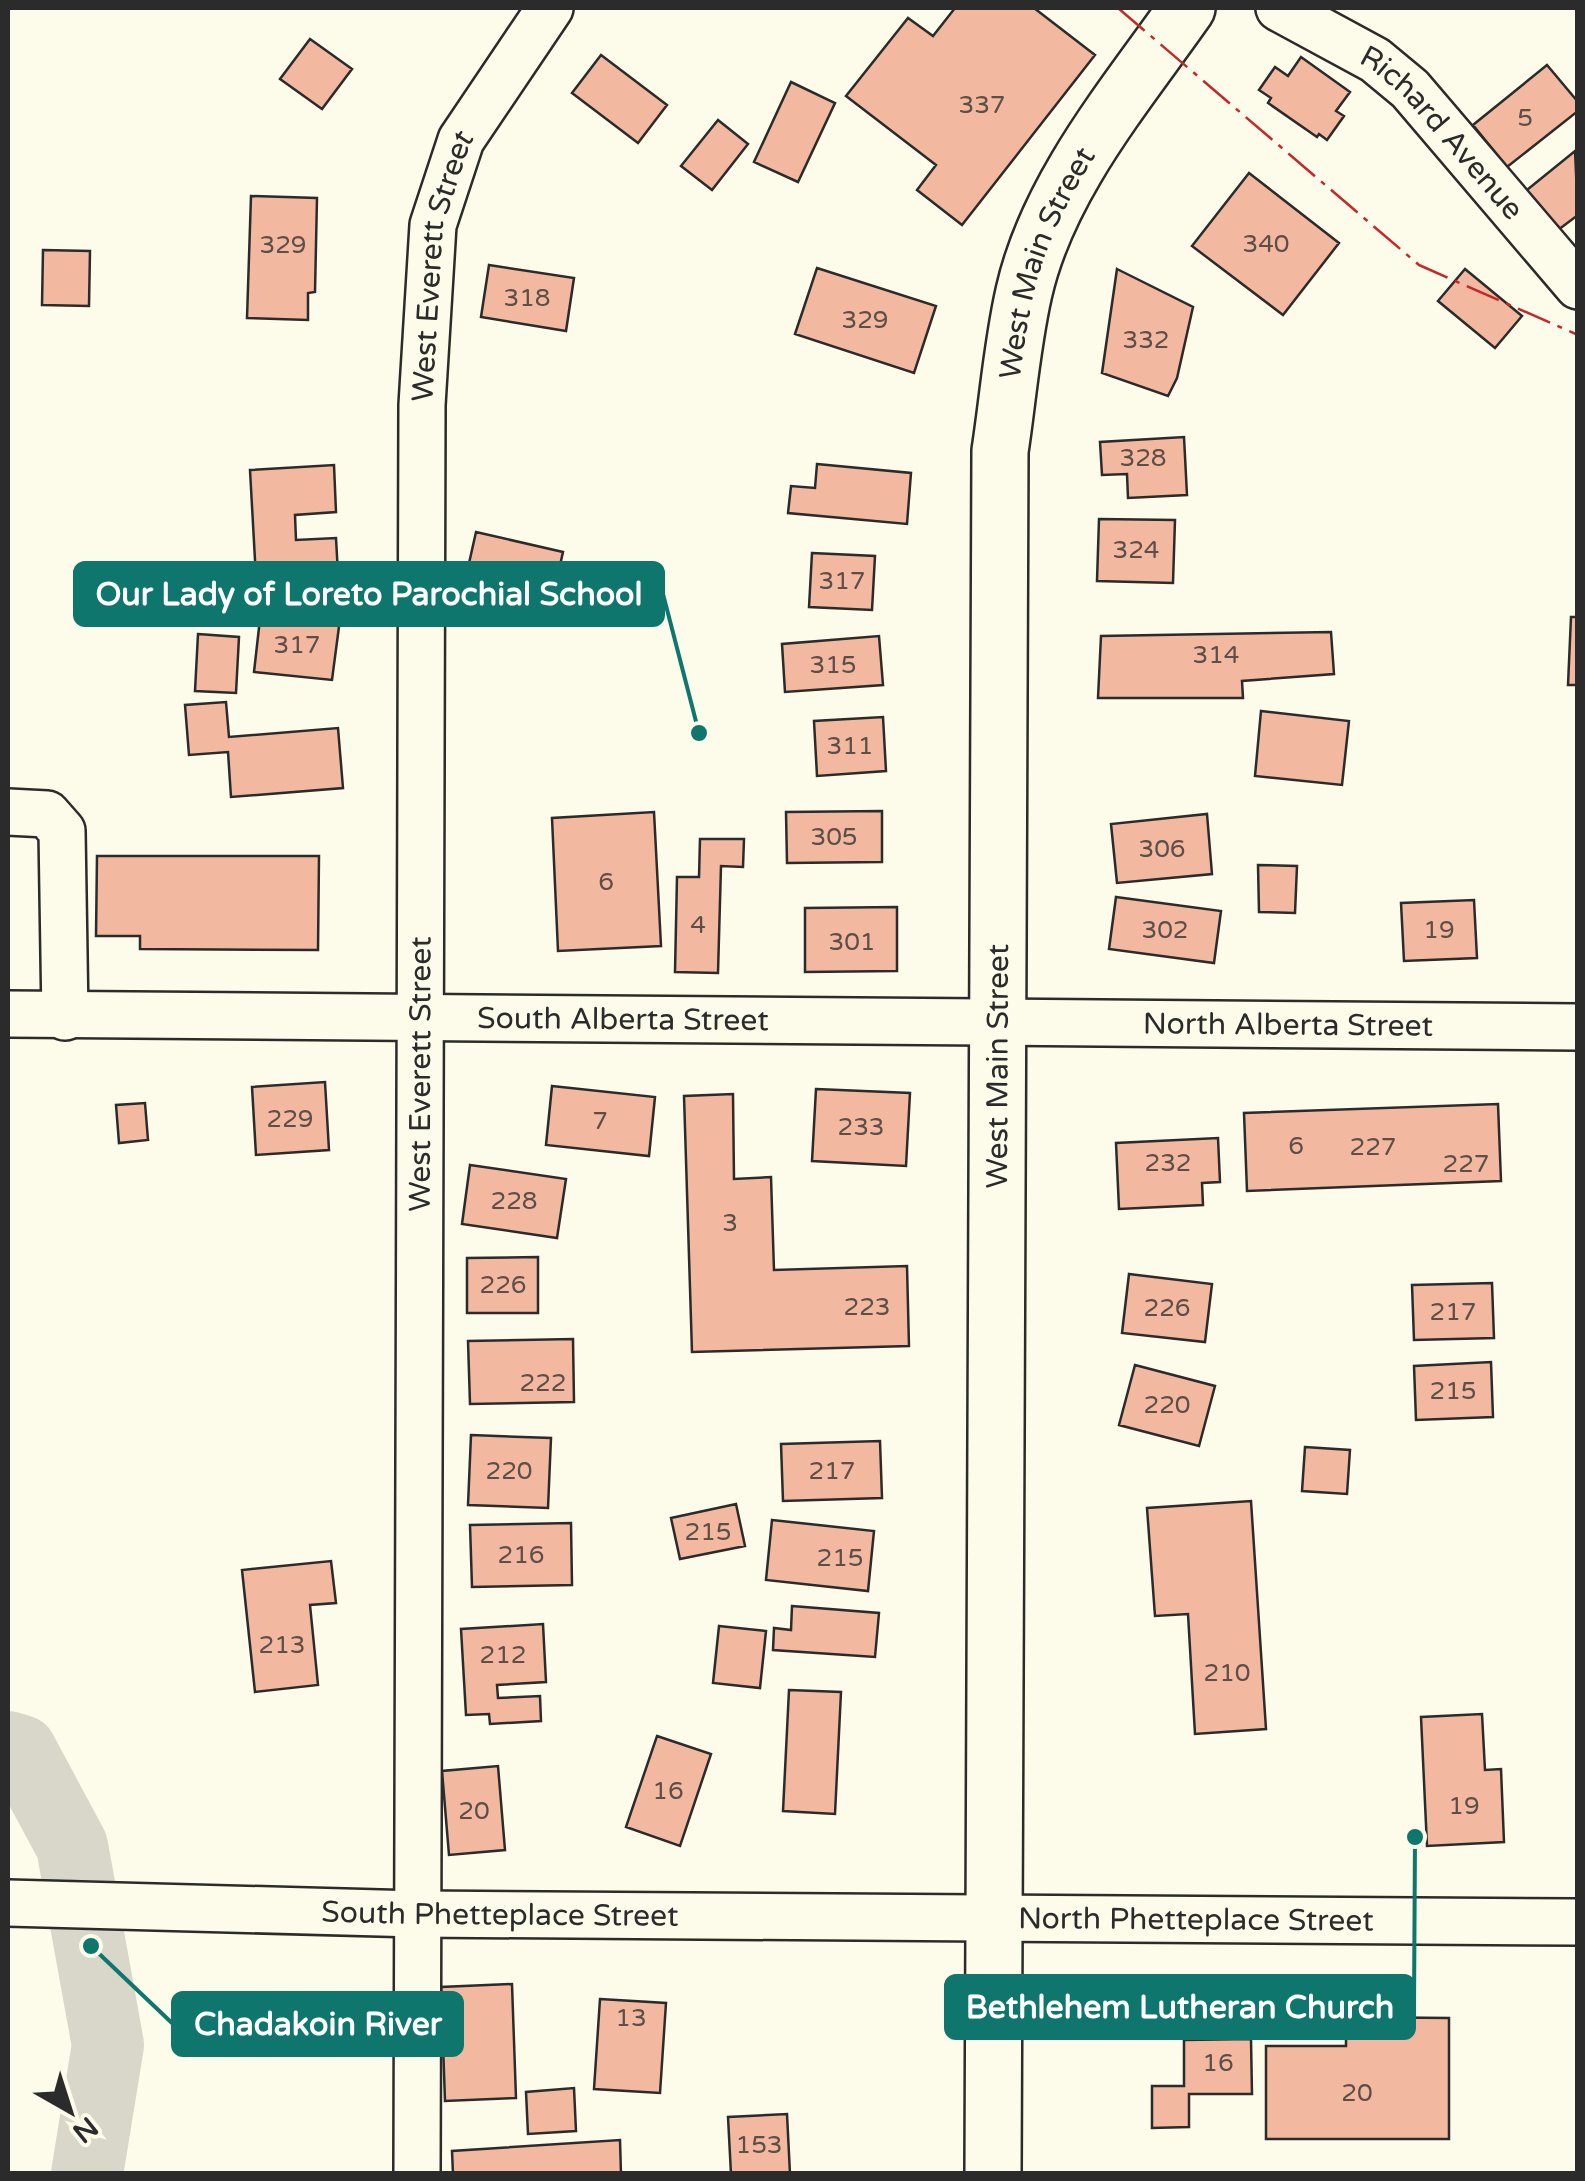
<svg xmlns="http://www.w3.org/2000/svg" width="1585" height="2181" viewBox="0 0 1585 2181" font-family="'Varela Round',sans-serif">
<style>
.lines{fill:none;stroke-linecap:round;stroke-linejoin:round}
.river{stroke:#d8d7c9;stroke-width:72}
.building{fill:#f2b8a0;stroke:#2b2b2b;stroke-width:2.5}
.minor-casing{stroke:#2b2b2b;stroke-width:50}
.major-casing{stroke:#2b2b2b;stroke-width:60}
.minor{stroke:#fdfbea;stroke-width:45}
.major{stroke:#fdfbea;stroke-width:55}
.power{stroke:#c62828;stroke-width:2.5;stroke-dasharray:35 8 5 8;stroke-linecap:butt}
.labels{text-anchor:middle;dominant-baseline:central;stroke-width:8;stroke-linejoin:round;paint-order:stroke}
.number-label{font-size:25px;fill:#5d4e48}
.street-label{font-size:30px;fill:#2b2b2b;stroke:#fdfbea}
.leader{fill:none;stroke:#0f766e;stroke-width:4}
.callout-dot{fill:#0f766e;stroke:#fdfbea;stroke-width:4}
.callout{fill:#0f766e;stroke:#0f766e;stroke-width:4}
.callout-label{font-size:32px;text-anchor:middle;font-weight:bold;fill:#fff}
</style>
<rect width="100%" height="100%" fill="#fdfbea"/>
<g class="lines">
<path class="river" d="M8 1747 21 1751 72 1846 108 2045 87 2174"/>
</g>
<path class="building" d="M955 8H1034L1095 55 962 225 917 190 936 165 846 96 908 18 933 36Z
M310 39 352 69 322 109 280 79Z
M601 55 667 105 638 143 572 93Z
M1301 57 1350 92 1336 111 1344 116 1327 140 1319 134 1317 137 1268 103 1271 98 1259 90 1275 67 1288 76Z
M1547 65 1578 102V111L1507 167 1473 125Z
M791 82 835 103 798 182 754 162Z
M718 120 748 144 712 190 681 166Z
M1575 151 1578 215 1554 233 1522 194Z
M1249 173 1339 243 1283 315 1192 246Z
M251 196 317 198 315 292 308 293V320L247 318Z
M43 250 90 251 89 306 42 305Z
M489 265 574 278 566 331 481 317Z
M817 268 936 306 914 373 795 334Z
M1117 269 1193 307 1177 378 1168 396 1102 373Z
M1465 269 1522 316 1495 348 1438 301Z
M1184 437 1187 495 1128 498 1127 474 1102 475 1100 442Z
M817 464 911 473 907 524 788 513 791 486 815 488Z
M334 465 336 512 295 515 296 540 336 538 339 592 257 596 250 470Z
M1099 519 1175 520 1173 583 1097 581Z
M476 532 563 552 550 610 463 590Z
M812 553 875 556 872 610 809 607Z
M261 610 340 619 332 680 254 672Z
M1571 617H1578V685H1568Z
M1331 632 1334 674 1242 681 1243 698H1098L1101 636Z
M198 634 239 637 236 693 195 691Z
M879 636 883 685 785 692 782 644Z
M226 702 229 737 338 728 343 788 231 797 228 752 189 755 185 705Z
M1261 711 1349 721 1342 785 1255 776Z
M883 717 886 771 817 776 814 721Z
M882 811V862L787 863 786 812Z
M654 812 661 946 558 951 552 818Z
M1207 814 1212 874 1117 883 1111 824Z
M700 839H744L743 867 721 866 718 973 675 972 677 877H699Z
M97 856H319L318 950 140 949V936H96Z
M1258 865 1297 866 1295 913 1259 912Z
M1116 897 1221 911 1214 963 1109 949Z
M1474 900 1477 958 1404 961 1401 903Z
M897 907V971L805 972V908Z
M325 1082 329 1150 256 1155 252 1087Z
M552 1086 655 1097 649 1156 546 1145Z
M816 1089 910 1093 906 1166 812 1161Z
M733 1094 734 1179 771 1177 774 1270 907 1266 909 1346 692 1352 684 1096Z
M145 1103 148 1140 119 1143 116 1105Z
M1498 1104 1501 1181 1247 1191 1244 1113Z
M1218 1138 1220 1182 1202 1183 1203 1205 1119 1209 1116 1143Z
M470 1165 566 1179 557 1238 462 1224Z
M538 1257V1313H467V1258Z
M1129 1274 1212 1284 1205 1342 1122 1333Z
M1492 1283 1494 1338 1414 1340 1412 1285Z
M573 1339 574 1402 470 1404 468 1341Z
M1491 1362 1493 1417 1416 1420 1414 1366Z
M1135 1365 1215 1386 1199 1446 1119 1425Z
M471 1435 551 1438 548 1508 468 1505Z
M880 1441 882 1498 783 1501 781 1444Z
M1305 1447 1350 1450 1347 1494 1302 1491Z
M1251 1501 1266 1729 1195 1734 1188 1614 1155 1616 1147 1508Z
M736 1504 745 1546 680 1559 671 1518Z
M772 1520 874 1531 868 1591 766 1580Z
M571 1523 572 1585 472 1587 470 1525Z
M331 1561 336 1603 310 1605 318 1685 255 1692 242 1570Z
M792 1606 879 1613 875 1657 773 1650 774 1628 791 1630Z
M543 1624 546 1682 497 1685 498 1698 540 1696 541 1721 490 1724 489 1714 466 1715 461 1629Z
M719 1626 766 1631 760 1688 713 1683Z
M789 1690 841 1692 835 1814 783 1811Z
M1482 1714 1485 1770 1501 1769 1504 1842 1427 1846 1421 1717Z
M657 1736 711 1754 680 1846 626 1827Z
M498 1766 505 1850 449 1855 442 1771Z
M512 1984 516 2098 445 2101 441 1987Z
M600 1999 666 2003 660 2093 594 2089Z
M1346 2017 1449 2018V2139H1266V2046H1346Z
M1251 2039 1252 2094H1189V2127L1152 2128V2086H1184V2040Z
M574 2088 576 2131 528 2134 526 2092Z
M787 2114 790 2174H731L728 2117Z
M620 2140 621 2174H453L452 2151Z"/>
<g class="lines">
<defs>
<g id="minor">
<path id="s1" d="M1279 8 1375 60 1410 89 1578 286"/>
<path d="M8 812 47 814 62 831 65 1017"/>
<path id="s2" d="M8 1014 1578 1027"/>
<path id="s3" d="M8 1903 417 1914 1578 1922"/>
<path id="s4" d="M417 2174 422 405 433 225 461 140 550 8"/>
</g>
<g id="major">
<path id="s5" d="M993 2174 1000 451C1008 399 1012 344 1024 292 1048 186 1126 95 1187 8"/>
</g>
</defs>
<use href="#minor" class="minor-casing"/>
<use href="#major" class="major-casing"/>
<use href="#minor" class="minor"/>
<use href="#major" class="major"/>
<path class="power" d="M1118 8 1419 265 1578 335"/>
</g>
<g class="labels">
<g class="number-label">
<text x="982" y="105">337</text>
<text x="1525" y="118">5</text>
<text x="1266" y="244">340</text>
<text x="283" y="245">329</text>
<text x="527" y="298">318</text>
<text x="865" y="320">329</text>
<text x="1146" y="340">332</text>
<text x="1143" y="458">328</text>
<text x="1136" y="550">324</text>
<text x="842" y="581">317</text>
<text x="297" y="645">317</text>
<text x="1216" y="655">314</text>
<text x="833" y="665">315</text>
<text x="850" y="746">311</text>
<text x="834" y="837">305</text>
<text x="1162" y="849">306</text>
<text x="606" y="882">6</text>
<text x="698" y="925">4</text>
<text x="1165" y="930">302</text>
<text x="1439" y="930">19</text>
<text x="852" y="942">301</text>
<text x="290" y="1119">229</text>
<text x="600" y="1121">7</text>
<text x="861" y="1127">233</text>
<text x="1296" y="1146">6</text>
<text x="1373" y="1147">227</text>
<text x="1168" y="1163">232</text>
<text x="1466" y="1164">227</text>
<text x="514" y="1201">228</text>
<text x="730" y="1223">3</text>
<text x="503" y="1285">226</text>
<text x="867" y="1307">223</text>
<text x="1167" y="1308">226</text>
<text x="1453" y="1312">217</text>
<text x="543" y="1383">222</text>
<text x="1453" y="1391">215</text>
<text x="1167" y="1405">220</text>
<text x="509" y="1471">220</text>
<text x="832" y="1471">217</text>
<text x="708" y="1532">215</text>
<text x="521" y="1555">216</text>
<text x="840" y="1558">215</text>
<text x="282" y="1645">213</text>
<text x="503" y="1655">212</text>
<text x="1227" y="1673">210</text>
<text x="668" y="1791">16</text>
<text x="1464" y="1806">19</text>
<text x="474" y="1811">20</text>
<text x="631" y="2018">13</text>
<text x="1218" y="2063">16</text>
<text x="1357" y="2093">20</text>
<text x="759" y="2145">153</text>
</g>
<g class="street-label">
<text stroke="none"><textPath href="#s1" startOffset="208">Richard Avenue</textPath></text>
<text stroke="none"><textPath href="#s5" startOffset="1918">West Main Street</textPath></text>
<text stroke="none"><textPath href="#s4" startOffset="1910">West Everett Street</textPath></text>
<text stroke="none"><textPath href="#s2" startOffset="615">South Alberta Street</textPath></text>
<text stroke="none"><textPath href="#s2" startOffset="1280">North Alberta Street</textPath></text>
<text stroke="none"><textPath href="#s5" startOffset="1108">West Main Street</textPath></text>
<text stroke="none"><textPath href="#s4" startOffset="1100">West Everett Street</textPath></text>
<text stroke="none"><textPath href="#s3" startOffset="492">South Phetteplace Street</textPath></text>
<text stroke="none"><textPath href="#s3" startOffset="1188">North Phetteplace Street</textPath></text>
</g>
</g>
<path class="leader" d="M699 733L663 594M1415 1837L1414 2007M91 1946L173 2024"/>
<g class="callout-dot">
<circle cx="699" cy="733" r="10"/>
<circle cx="1415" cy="1837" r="10"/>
<circle cx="91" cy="1946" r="10"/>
</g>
<g class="callout">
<rect x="75" y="563" width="588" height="62" rx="10"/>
<rect x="946" y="1976" width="468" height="62" rx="10"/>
<rect x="173" y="1993" width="289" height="62" rx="10"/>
</g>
<g class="callout-label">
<text x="369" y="605">Our Lady of Loreto Parochial School</text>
<text x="1180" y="2018">Bethlehem Lutheran Church</text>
<text x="318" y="2035">Chadakoin River</text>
</g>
<rect width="1585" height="2181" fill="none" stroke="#2b2b2b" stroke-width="20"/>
<g transform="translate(70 2111) rotate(141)" stroke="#fdfbea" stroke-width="8" paint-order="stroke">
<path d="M0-8L18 38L0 25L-18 38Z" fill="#2b2b2b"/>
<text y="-15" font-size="28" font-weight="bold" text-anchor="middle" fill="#2b2b2b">N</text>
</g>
</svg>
